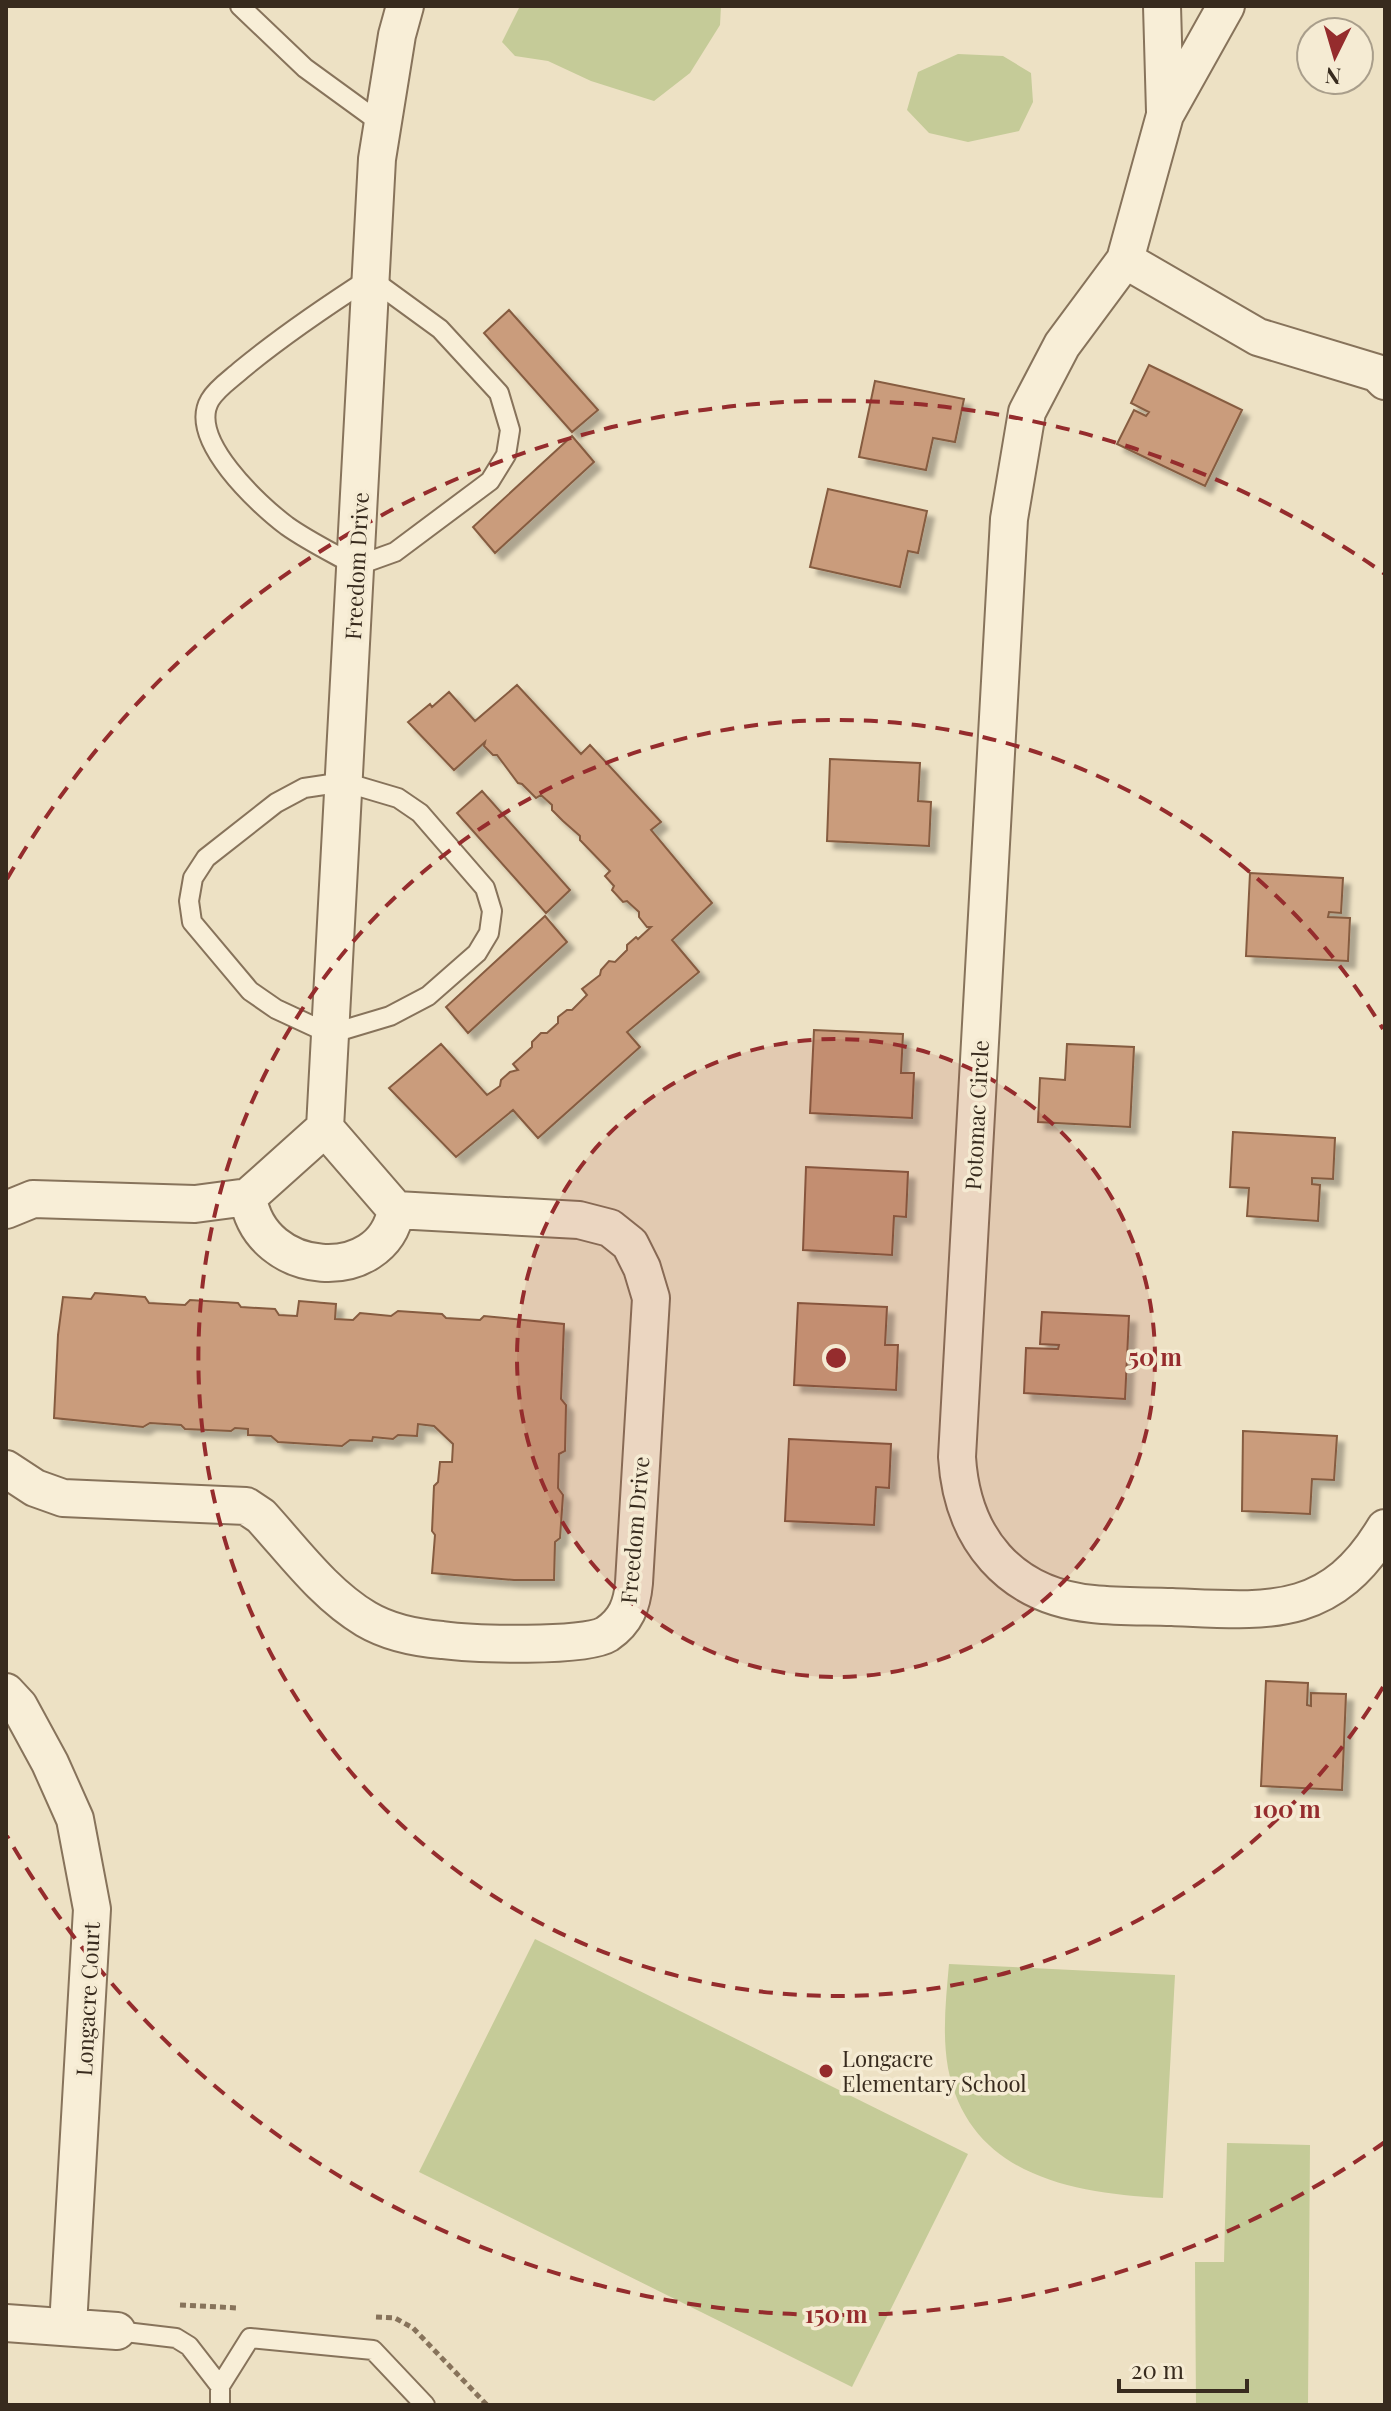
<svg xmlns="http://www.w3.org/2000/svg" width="1391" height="2411" viewBox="0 0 1391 2411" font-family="'Playfair Display',serif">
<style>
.green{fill:#c5cb98}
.building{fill:#ca9c7b;stroke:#865c41;stroke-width:2;filter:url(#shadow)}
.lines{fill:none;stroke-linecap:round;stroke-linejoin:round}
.service-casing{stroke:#87735b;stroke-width:22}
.minor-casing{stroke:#87735b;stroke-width:40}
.path{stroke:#87735b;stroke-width:5;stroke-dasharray:6 4;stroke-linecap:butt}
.service{stroke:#f8eed7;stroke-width:18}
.minor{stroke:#f8eed7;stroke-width:36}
.ring{fill:none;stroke:#952c2d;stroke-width:4;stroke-dasharray:14 10}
.poi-dot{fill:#952c2d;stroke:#f5ebd3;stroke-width:3}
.labels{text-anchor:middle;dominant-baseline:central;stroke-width:7;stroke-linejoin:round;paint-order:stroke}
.street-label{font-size:22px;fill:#382b1e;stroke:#f5ebd3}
.poi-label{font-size:22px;fill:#382b1e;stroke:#f5ebd3;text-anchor:start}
.centre{fill:#952c2d;stroke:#f5ebd3;stroke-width:4}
.ring-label{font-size:24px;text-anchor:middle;font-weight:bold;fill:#952c2d;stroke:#f5ebd3;stroke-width:7;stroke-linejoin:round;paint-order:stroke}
</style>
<defs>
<filter id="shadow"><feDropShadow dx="7" dy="7" stdDeviation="2" flood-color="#0004"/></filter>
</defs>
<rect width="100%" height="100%" fill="#ede1c4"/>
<path class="green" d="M520 6H721L720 25 690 73 654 101 591 81 548 61 515 56 502 42Z
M958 54 1003 56 1031 73 1033 102 1019 131 968 142 929 133 907 110 918 72Z
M535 1939 968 2154 852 2387 419 2172Z
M949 1964 1175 1975 1163 2198C1070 2193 969 2175 948 2068 942 2034 946 1998 949 1964Z
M1227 2143 1310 2145 1308 2405H1196L1195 2262H1224Z"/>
<path class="building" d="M509 310 598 410 572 432 484 333Z
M1149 365 1242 410 1205 486 1117 444 1134 410 1146 416 1149 412 1131 403Z
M875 381 964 399 955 442 933 438 926 470 859 457Z
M572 436 594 462 495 553 473 527Z
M828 489 927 511 918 553 908 551 900 587 810 567Z
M517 685 581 754 590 745 661 822 651 830 712 903 672 940 699 972 627 1032 640 1047 538 1138 513 1110 456 1157 389 1088 441 1044 487 1095 500 1086 501 1080 510 1072 518 1070 513 1064 532 1047V1042L541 1033H547L558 1023V1017L567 1010H572L587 995 582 989 600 975 601 970 609 961 615 962 627 950V945L636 937 638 939 651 927H647L639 917V912L627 901 623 902 612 890 614 886 605 876 610 871 580 840V836L563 821 552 810V805L541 795 536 798 522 784 518 783 497 755H493L484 746 485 742 454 770 408 722 430 704 432 707 449 692 475 721Z
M830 759 920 763 918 801 931 802 929 846 827 841Z
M482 791 570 890 546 913 457 813Z
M1250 873 1343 878 1341 913 1329 912 1328 917 1350 918 1348 961 1246 956Z
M545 916 567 942 468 1033 446 1007Z
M814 1030 903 1034 901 1073H914L912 1118 810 1113Z
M1067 1044 1134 1047 1130 1127 1038 1122 1040 1078 1065 1080Z
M1233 1132 1335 1138 1333 1179 1312 1178V1184L1320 1185 1318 1221 1247 1216 1249 1188 1230 1187Z
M806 1167 908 1172 906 1217 894 1216 892 1255 803 1250Z
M95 1293 145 1297 149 1303 185 1305 190 1300 238 1303 241 1307 275 1309 279 1315 297 1316 299 1301 336 1304 335 1319 353 1320 360 1313 391 1316 398 1311 442 1314 446 1318 480 1320 484 1316 564 1324 561 1399 566 1405 565 1451 559 1454 558 1488 563 1495 560 1538 555 1542 554 1580H514L432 1573 435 1535 432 1531 434 1486 438 1482 440 1462H452L453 1444 434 1426 418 1424 417 1436 398 1435 393 1439 373 1437 372 1441 350 1440 342 1446 278 1442 271 1436 248 1435V1429L235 1428 231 1431 185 1429 181 1425 150 1423 143 1427 54 1418 58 1335 63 1297 91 1299Z
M798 1303 887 1307 885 1345H898L896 1390 794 1385Z
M1042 1312 1129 1316 1125 1399 1024 1393 1026 1348 1058 1349 1059 1345 1040 1344Z
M1243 1431 1337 1436 1334 1480 1312 1479 1310 1514 1242 1511Z
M789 1439 891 1444 889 1488 876 1487 874 1525 785 1521Z
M1266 1681 1308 1683 1307 1705 1311 1706V1693L1346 1694 1342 1790 1261 1786Z"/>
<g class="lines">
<defs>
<path id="service" d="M240 6 305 68 382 124
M370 278 440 329 499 393 510 430 506 455 490 481 395 552 356 566C333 553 308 541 287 526 259 505 187 439 210 400 217 388 231 379 241 370 282 336 325 307 370 278Z
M344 782 398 798 420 813 485 888 492 911 489 933 477 953 428 996 390 1016 330 1034 276 1009 250 991 192 922 189 901 193 878 206 858 276 803 304 788Z
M117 2331 176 2338 189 2346 220 2386
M220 2405V2386L250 2338 373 2350 425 2405"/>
<path id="minor" d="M1162 6 1165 112
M1125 260 1165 115 1226 6
M1385 381 1377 373 1258 337 1125 260 1062 345 1027 412 1009 519 957 1457C962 1538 1009 1596 1093 1604 1119 1607 1146 1606 1172 1607 1267 1611 1330 1620 1385 1528
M325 1128 248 1197C260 1279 383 1286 396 1210L325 1128 377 159 397 35 405 6
M6 1210 33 1199 195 1204 248 1197
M6 1469 35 1488 63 1498 246 1506 261 1516C293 1551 324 1594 366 1619 388 1632 417 1638 442 1640 471 1644 585 1648 607 1634 626 1621 632 1605 634 1583L651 1298 642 1268 630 1244 610 1228 579 1220 396 1210
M6 1692 19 1706 50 1763 75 1819 92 1909 68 2326
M6 2323 117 2331"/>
</defs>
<use href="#service" class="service-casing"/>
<use href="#minor" class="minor-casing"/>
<path class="path" d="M180 2305 238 2308
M376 2317 395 2318 413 2328 487 2405"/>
<use href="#service" class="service"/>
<use href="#minor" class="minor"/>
</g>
<circle cx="836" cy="1358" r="319" fill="#952c2d" fill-opacity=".12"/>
<g class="ring">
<circle cx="836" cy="1358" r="319"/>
<path d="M1383 1687A638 638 0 1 1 1383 1029"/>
<path d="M1385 2142A957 957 0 0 1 7 1836M7 879A957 957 0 0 1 1385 574"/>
</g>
<circle class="poi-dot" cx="826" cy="2071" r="8"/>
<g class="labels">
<g class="street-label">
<text transform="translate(356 566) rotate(-87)">Freedom Drive</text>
<text transform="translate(976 1115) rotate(-87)">Potomac Circle</text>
<text transform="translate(634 1530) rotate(-85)">Freedom Drive</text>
<text transform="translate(87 1999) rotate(-87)">Longacre Court</text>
</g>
<g class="poi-label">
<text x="842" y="2058">Longacre<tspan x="842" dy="25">Elementary School</tspan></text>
</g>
</g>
<circle cx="836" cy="1358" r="12" class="centre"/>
<g class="ring-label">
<text x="1155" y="1366">50 m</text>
<text x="1287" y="1818">100 m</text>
<text x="836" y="2323">150 m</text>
</g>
<rect width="1391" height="2411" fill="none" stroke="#382b1e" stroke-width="16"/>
<g transform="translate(1335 56) rotate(185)"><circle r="38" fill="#f5ebd3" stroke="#a99e8b" stroke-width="2"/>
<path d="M0-6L14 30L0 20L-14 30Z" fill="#952c2d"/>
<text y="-12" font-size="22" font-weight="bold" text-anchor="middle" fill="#382b1e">N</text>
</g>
<path d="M1119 2379v12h128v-12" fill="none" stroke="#382b1e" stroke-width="4"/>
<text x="1131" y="2379" font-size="24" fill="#382b1e" stroke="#f5ebd3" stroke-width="6" paint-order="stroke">20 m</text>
</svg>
